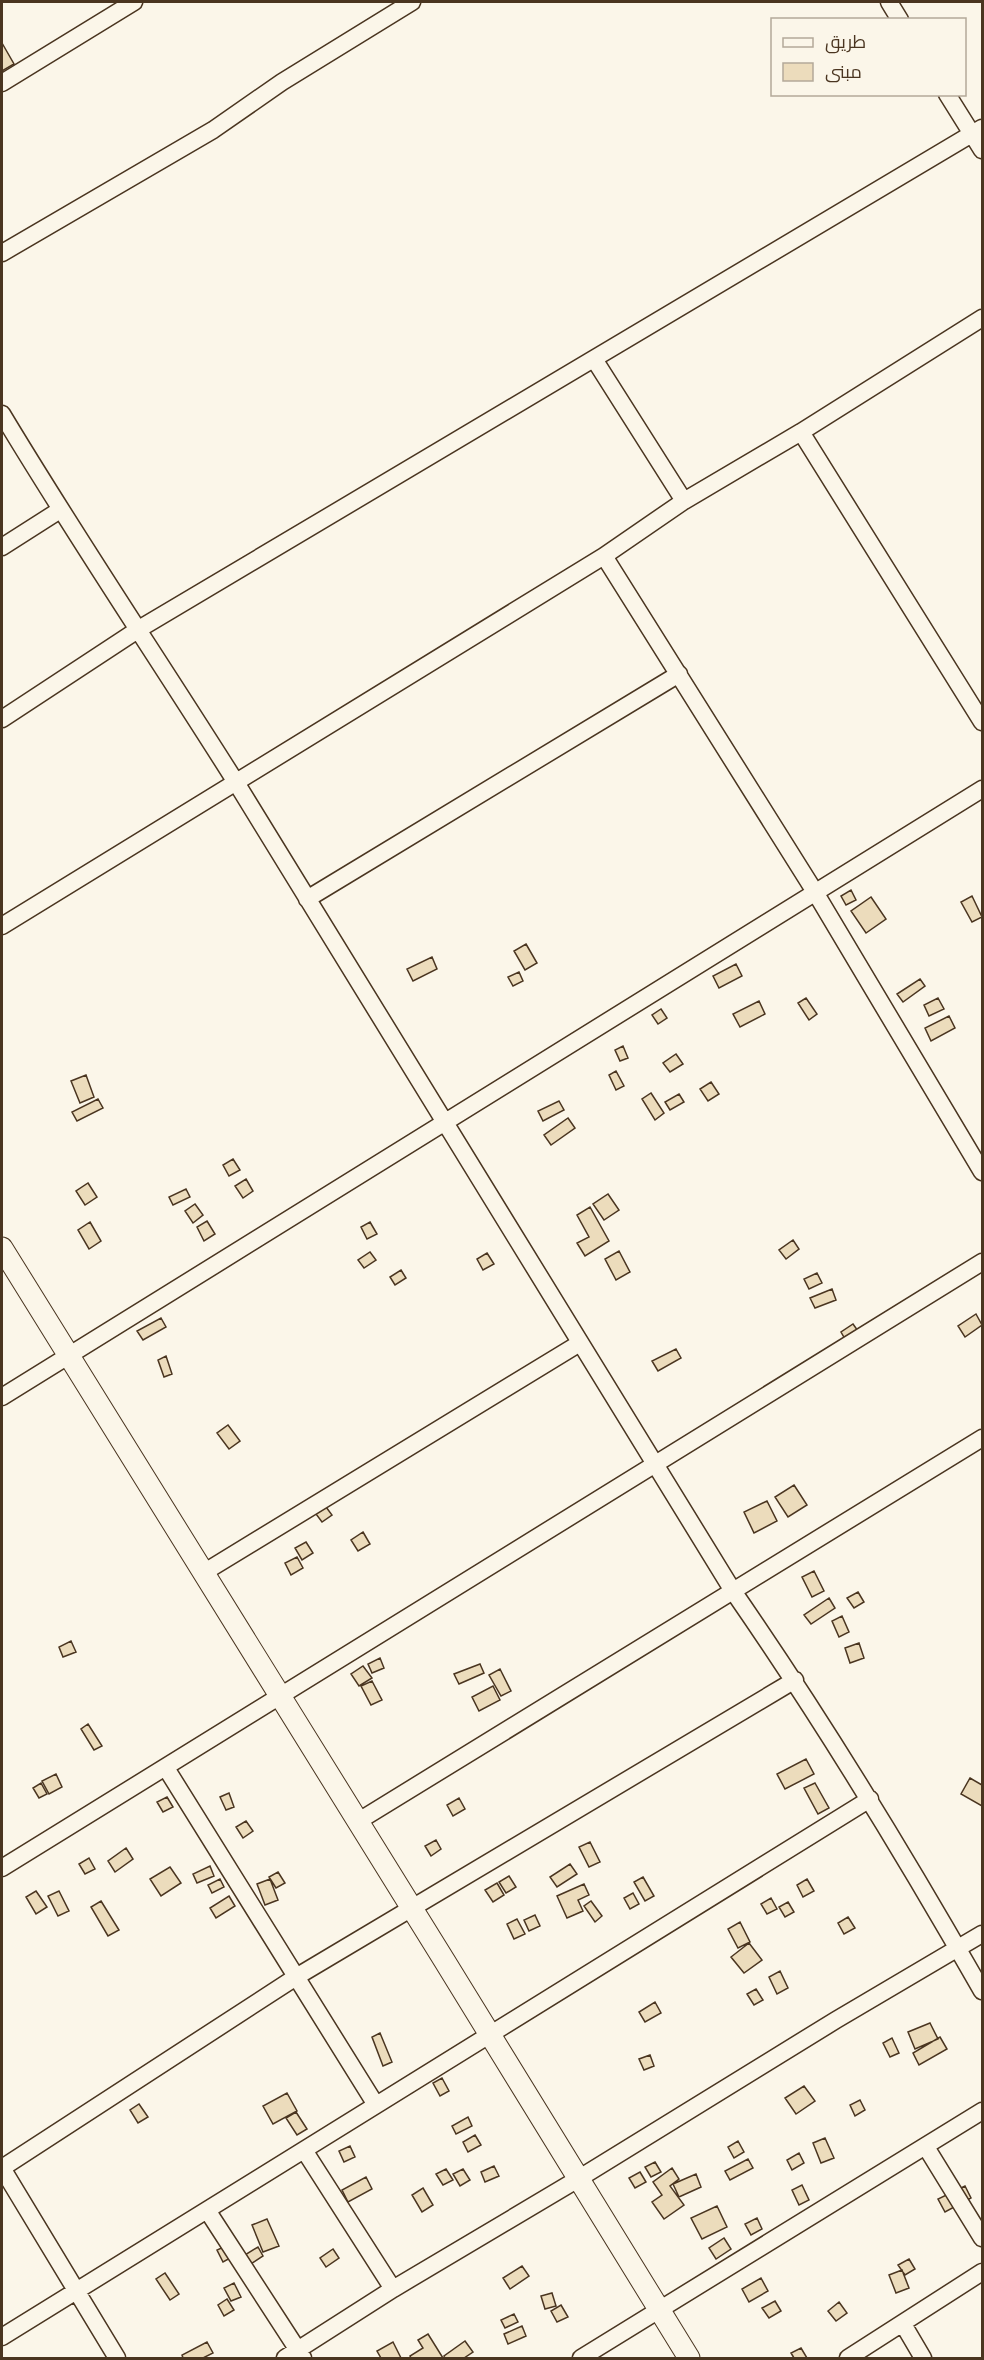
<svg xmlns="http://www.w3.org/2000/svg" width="984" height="2360" viewBox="0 0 984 2360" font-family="'PT Sans',Cairo,sans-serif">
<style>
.building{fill:#ecdcbc;stroke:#4a3520;stroke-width:1.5}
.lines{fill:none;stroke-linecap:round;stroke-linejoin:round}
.minor-casing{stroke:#4a3520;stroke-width:19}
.tertiary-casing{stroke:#4a3520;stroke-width:23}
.minor{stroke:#fbf6e9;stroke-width:16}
.tertiary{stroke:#fbf6e9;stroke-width:21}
</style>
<rect width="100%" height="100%" fill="#fbf6e9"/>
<path class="building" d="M2 43 14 64 2 71Z
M851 890 856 900 846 905 841 896Z
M972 896 982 917 972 922 961 902Z
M871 897 886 919 866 933 851 911Z
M526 944 537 963 525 970 514 951Z
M432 957 437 969 413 981 407 969Z
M736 964 742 976 719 988 713 976Z
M519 972 523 981 513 986 508 977Z
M920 979 925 986 903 1002 897 994Z
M806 998 817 1014 809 1020 798 1003Z
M938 998 944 1009 929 1016 924 1005Z
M759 1001 765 1014 740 1027 733 1014Z
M661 1009 667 1018 658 1024 652 1015Z
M949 1016 955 1028 931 1041 925 1028Z
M623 1046 628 1058 620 1061 615 1050Z
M676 1054 683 1064 670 1072 663 1063Z
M616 1071 624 1086 616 1090 609 1075Z
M86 1075 94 1097 80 1103 71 1081Z
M711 1082 719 1094 708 1101 700 1089Z
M651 1093 664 1113 655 1120 642 1099Z
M679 1094 684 1102 670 1110 665 1102Z
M98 1099 103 1108 77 1121 72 1112Z
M559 1101 564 1110 543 1121 538 1111Z
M568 1118 575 1128 551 1145 544 1135Z
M233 1159 240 1170 229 1176 223 1165Z
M246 1179 253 1191 243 1198 235 1186Z
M88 1183 97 1197 85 1205 76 1191Z
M186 1189 190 1197 173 1205 169 1197Z
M608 1194 619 1210 604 1220 593 1204Z
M195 1204 203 1215 193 1223 185 1211Z
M590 1207 609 1241 585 1256 577 1243 589 1237 577 1215Z
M207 1221 215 1234 204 1241 197 1227Z
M90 1222 101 1241 89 1249 78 1230Z
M370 1222 377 1234 367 1239 361 1227Z
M793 1240 799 1249 786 1259 779 1250Z
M619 1251 630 1272 616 1280 605 1259Z
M370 1252 376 1260 364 1268 358 1260Z
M487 1253 494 1264 483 1270 477 1259Z
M401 1270 406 1278 395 1285 390 1277Z
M817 1273 822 1283 809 1289 804 1279Z
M832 1289 836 1300 815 1308 810 1298Z
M976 1314 982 1325 965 1337 958 1326Z
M161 1318 166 1327 143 1340 137 1331Z
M853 1324 858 1331 845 1339 841 1332Z
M676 1349 681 1358 658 1371 652 1361Z
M166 1356 172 1374 164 1377 158 1360Z
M228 1425 240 1441 229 1449 217 1433Z
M794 1485 807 1505 788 1517 775 1497Z
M767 1501 777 1521 754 1533 744 1512Z
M326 1507 332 1515 322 1522 316 1514Z
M363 1532 370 1544 358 1551 351 1540Z
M306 1542 313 1553 302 1560 295 1548Z
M297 1557 303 1568 291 1575 285 1563Z
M814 1571 824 1591 812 1597 802 1577Z
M858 1592 864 1602 854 1608 847 1598Z
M829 1598 835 1608 811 1624 804 1615Z
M842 1616 849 1632 839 1637 832 1621Z
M71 1641 76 1652 63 1657 59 1647Z
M859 1643 864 1658 850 1663 845 1648Z
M380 1658 384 1668 372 1673 368 1664Z
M480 1664 484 1673 459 1684 454 1674Z
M363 1666 372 1678 359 1686 351 1674Z
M500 1669 511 1691 501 1696 489 1675Z
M372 1681 382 1700 371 1705 361 1686Z
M493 1686 500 1700 479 1711 472 1697Z
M88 1724 102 1746 94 1750 81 1729Z
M806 1759 814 1774 785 1789 777 1774Z
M56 1774 62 1787 49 1794 42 1781Z
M970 1778 982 1785V1806L961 1794Z
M41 1783 47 1794 39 1798 33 1788Z
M815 1783 829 1808 818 1814 804 1788Z
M229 1793 234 1807 226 1810 220 1797Z
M167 1797 173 1807 163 1812 157 1802Z
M459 1798 465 1809 453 1816 447 1805Z
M246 1821 253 1831 243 1838 236 1827Z
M436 1840 441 1849 431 1856 425 1846Z
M590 1842 600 1862 589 1867 579 1847Z
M126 1848 133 1859 115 1872 108 1861Z
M89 1858 95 1869 85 1874 79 1864Z
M570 1864 577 1874 557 1887 550 1877Z
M210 1866 214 1876 197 1883 193 1874Z
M170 1867 181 1883 161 1896 150 1879Z
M278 1872 285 1883 276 1888 269 1877Z
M509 1876 516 1887 506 1893 499 1882Z
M643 1877 654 1896 645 1901 634 1882Z
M220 1879 224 1887 212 1893 208 1885Z
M270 1879 278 1900 265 1905 257 1884Z
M807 1879 814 1891 803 1897 797 1885Z
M497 1883 504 1895 493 1902 485 1890Z
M584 1884 589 1895 578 1900 583 1911 567 1918 557 1896Z
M36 1891 47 1907 36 1914 26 1897Z
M59 1891 69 1911 58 1916 48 1896Z
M633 1893 639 1904 630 1909 624 1898Z
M229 1896 235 1906 216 1918 210 1908Z
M771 1898 777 1909 767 1914 761 1904Z
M101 1901 119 1930 108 1936 91 1907Z
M591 1901 602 1916 595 1922 584 1906Z
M788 1902 794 1912 785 1917 779 1907Z
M535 1915 540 1926 529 1931 524 1920Z
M848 1917 855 1928 844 1934 838 1923Z
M517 1919 525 1934 514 1939 507 1924Z
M740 1922 750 1942 738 1948 728 1929Z
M749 1943 762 1960 744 1973 731 1957Z
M780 1971 788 1988 777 1994 769 1977Z
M756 1989 763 2000 754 2005 747 1994Z
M655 2002 661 2013 645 2022 639 2012Z
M930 2023 938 2039 915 2049 908 2032Z
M380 2033 392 2062 383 2066 372 2037Z
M940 2037 947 2049 919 2065 913 2053Z
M892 2038 899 2053 890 2057 883 2043Z
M650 2055 654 2066 644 2070 639 2059Z
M442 2078 449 2091 440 2096 433 2083Z
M804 2086 815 2101 796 2114 785 2098Z
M287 2093 297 2111 273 2124 263 2106Z
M860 2100 865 2110 855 2116 850 2105Z
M139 2104 148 2117 138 2123 130 2110Z
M296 2112 307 2129 297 2135 286 2118Z
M468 2117 472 2126 456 2134 452 2126Z
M475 2135 481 2145 468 2152 463 2142Z
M825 2138 834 2158 821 2163 813 2143Z
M738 2141 744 2152 734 2158 728 2147Z
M350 2146 355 2157 344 2162 339 2151Z
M799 2153 804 2163 792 2170 787 2160Z
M748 2159 753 2168 730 2180 725 2171Z
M655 2162 661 2172 651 2177 645 2167Z
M494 2166 499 2176 485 2182 481 2172Z
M672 2168 679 2179 670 2186 684 2205 664 2219 652 2202 662 2195 653 2182Z
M446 2169 453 2180 443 2185 436 2174Z
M463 2169 470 2180 460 2186 453 2174Z
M640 2172 646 2182 635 2188 629 2178Z
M696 2174 701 2187 679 2197 673 2184Z
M366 2177 372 2189 348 2202 342 2190Z
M802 2185 809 2200 799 2205 792 2190Z
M965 2186 971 2198 945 2212 938 2199Z
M423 2188 433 2205 422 2212 412 2195Z
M717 2206 727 2227 702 2239 691 2218Z
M757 2218 762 2229 751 2235 745 2224Z
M267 2219 279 2246 263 2252 252 2225Z
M724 2238 731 2249 716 2259 709 2248Z
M228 2245 234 2256 223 2262 217 2250Z
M258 2247 263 2256 246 2267 240 2258Z
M333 2249 339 2258 326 2267 320 2258Z
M909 2259 915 2269 905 2275 898 2265Z
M522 2266 529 2276 510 2289 503 2278Z
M902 2270 909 2288 896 2293 889 2275Z
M165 2273 179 2294 170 2300 156 2279Z
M761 2278 768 2291 749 2302 742 2289Z
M234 2283 241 2297 231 2301 224 2288Z
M552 2293 556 2306 545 2309 541 2296Z
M227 2299 234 2310 224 2316 218 2305Z
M775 2301 781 2311 769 2318 762 2308Z
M839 2302 847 2313 836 2321 828 2311Z
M561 2305 568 2317 557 2322 551 2311Z
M514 2314 518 2322 505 2328 501 2320Z
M522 2326 526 2336 508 2344 504 2334Z
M428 2334 443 2358H411L410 2356 423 2348 418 2340Z
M465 2341 473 2352 464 2358H445L444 2356Z
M207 2342 213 2353 203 2358H183L182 2355Z
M393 2342 401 2358H381L377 2351Z
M801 2348 807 2358H794L791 2353Z"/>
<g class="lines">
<defs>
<path id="minor" d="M889 2 900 20
M2 83 134 2
M947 94 982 150
M2 253 213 130 282 82 412 2
M594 359 684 501
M2 414C77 539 159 660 237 784 403 1053 568 1322 733 1591 823 1721 904 1854 982 1991
M801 432 982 722
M2 547 60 510
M604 556 815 892 982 1172
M2 719 139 629 982 128
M307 899 679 674
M2 926 604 556 684 501 801 432 982 318
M2 1397 982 789
M203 1573 580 1343
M166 1768 376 2105
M357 1822 982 1438
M2 1868 982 1262
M926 2147 982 2238
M304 2150 393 2289
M207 2210 303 2358
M903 2324 923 2358
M2 2337 870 1799
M117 2358 2 2168 296 1977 795 1680
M285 2358 393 2289 578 2179 836 2020 982 1934
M581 2358 982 2111
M848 2358 982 2272"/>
<path id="tertiary" d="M2 1248 444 1960 689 2358"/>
</defs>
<use href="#minor" class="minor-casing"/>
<use href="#tertiary" class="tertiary-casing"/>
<use href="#minor" class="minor"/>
<use href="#tertiary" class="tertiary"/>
</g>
<rect width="984" height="2360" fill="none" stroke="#4a3520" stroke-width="6"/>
<rect x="771" y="18" width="195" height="78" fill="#fbf6e9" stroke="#b4a999" stroke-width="1.5"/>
<rect x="783" y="38" width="30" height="9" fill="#fbf6e9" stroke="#b4a999" stroke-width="1.5"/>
<text x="825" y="48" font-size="18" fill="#4a3520">طريق</text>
<rect x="783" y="63" width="30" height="18" fill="#ecdcbc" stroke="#b4a999" stroke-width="1.5"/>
<text x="825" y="78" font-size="18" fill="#4a3520">مبنى</text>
</svg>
